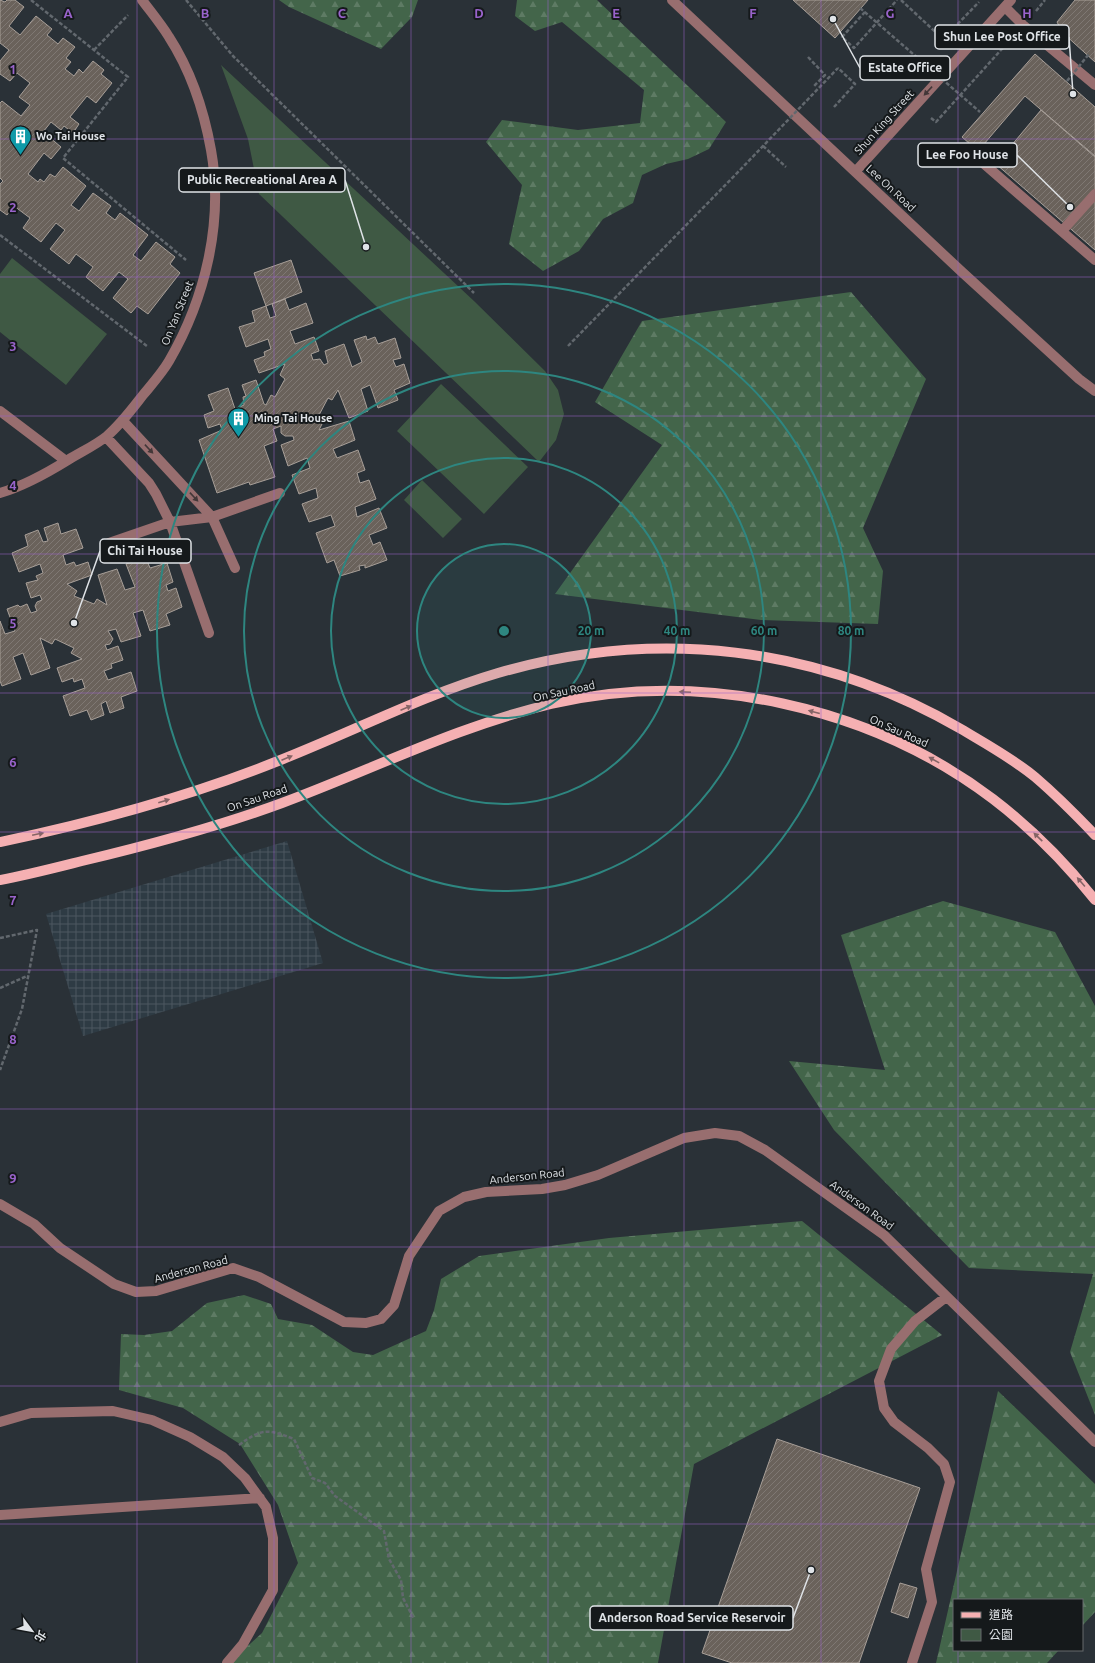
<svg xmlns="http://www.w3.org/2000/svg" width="1095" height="1663" viewBox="0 0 1095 1663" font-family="Ubuntu,'Noto Sans TC',sans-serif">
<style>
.industrial{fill:url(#industrial-grid)}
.forest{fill:url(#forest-firs)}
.park{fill:#3f5944}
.building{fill:url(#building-hatch);stroke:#a89f98}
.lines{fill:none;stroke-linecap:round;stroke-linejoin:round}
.path{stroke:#62686e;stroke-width:2.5;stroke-dasharray:4 2;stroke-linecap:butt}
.minor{stroke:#986e6f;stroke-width:10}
.major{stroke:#f5b0b2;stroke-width:10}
.path-bridge{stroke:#62686e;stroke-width:2.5;stroke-dasharray:4 2;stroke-linecap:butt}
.oneway{fill:#433738}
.oneway2{fill:#856466}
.grid{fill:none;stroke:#9963cb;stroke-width:1;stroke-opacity:0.55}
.ring{fill:none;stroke:#2e8680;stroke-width:2}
.labels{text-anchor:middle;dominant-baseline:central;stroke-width:4;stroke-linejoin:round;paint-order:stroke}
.street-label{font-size:11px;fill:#dfe3e7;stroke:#15191b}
.poi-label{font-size:11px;font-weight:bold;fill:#dfe3e7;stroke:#15191b;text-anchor:start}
.grid-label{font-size:13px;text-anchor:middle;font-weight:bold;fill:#9963cb;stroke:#15191b;stroke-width:4;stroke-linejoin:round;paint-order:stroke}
.centre{fill:#2e8680;stroke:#15191b;stroke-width:2}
.ring-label{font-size:12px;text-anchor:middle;font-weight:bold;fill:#2e8680;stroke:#15191b;stroke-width:4;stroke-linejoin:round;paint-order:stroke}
.leader{fill:none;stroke:#dfe3e7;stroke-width:1.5}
.callout-dot{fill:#dfe3e7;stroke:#15191b;stroke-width:1.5}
.callout{fill:#15191b;stroke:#dfe3e7;stroke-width:1.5}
.callout-label{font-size:12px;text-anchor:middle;font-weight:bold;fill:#dfe3e7}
</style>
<defs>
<pattern id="industrial-grid" width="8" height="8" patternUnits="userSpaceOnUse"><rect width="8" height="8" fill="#2e3b44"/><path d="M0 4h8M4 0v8" fill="none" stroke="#4c575f"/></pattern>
<pattern id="forest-firs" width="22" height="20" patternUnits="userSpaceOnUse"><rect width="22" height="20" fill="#43654a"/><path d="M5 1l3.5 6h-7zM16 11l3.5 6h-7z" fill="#5e7b64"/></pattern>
<pattern id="building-hatch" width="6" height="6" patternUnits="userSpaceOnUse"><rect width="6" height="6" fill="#6a625b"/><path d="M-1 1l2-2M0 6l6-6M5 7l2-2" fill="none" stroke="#7f7873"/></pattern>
</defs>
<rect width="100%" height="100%" fill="#2a3137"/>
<path class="industrial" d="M287 841 323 963 83 1036 46 914Z"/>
<path class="forest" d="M279 0H418L412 17 381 49 289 7Z
M517 0H597L726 122 709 149 688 159 666 164 642 175 633 203 603 219 579 251 543 271 509 244 522 185 486 142 502 120 578 130 640 123 644 90 562 22 535 31 515 16Z
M851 292 926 379 863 528 883 571 878 624 761 620 555 594 662 445 595 402 642 321Z
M943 901 1055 932 1095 1006V1415L1070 1352 1093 1274 969 1268 834 1130 789 1061 885 1070 841 935Z
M802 1221 942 1335 694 1464 658 1663H229L262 1633 298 1563 278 1505 240 1444 183 1408 119 1390 121 1334 144 1335 172 1331 207 1303 244 1295 271 1304 278 1319 312 1325 353 1352 373 1355 426 1331 434 1310 441 1279 479 1256 609 1238Z
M998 1391 1095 1484V1612L1082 1626V1600H954V1650H1059L1047 1663H936Z"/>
<path class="park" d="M221 65 474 301 545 371 558 390 564 414 556 440 539 462 259 194 248 139Z
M12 258 107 334 66 385 0 332V274Z
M441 384 528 467 484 514 397 431Z
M422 480 462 519 443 538 404 500Z"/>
<path class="building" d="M0 0 5 2 7 0H15L24 7 9 26 20 35 36 16 52 29 47 35 58 44 63 38 75 47 66 58 71 62 65 69 74 76 79 69 83 73 93 61 104 70 101 74 112 83 96 103 87 96 70 117 79 124 73 133 64 126 61 130 51 122 43 132 61 147 51 159 44 153 28 174 38 182 40 179 44 182 50 174 55 177 63 167 86 186 71 205 79 211 93 193 111 206 106 213 115 220 120 213 148 235 133 255 141 261 156 242 175 257 170 264 180 273 148 314 137 306 131 313 113 298 128 279 119 272 103 291 86 277 93 267 76 254 69 264 50 249 65 230 56 223 41 242 23 228 30 218 14 206 7 215 0 210V184L3 181 0 178V103L2 101 21 116 30 105 19 97 30 83 17 73 10 81 0 74V61L9 50 0 43Z
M793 0H868L835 38Z
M1075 0H1095V62L1063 33 1057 22Z
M1035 54 1095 107V156L1025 96 978 151 962 137Z
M1041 110 1095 157V250L996 164Z
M291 260 302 292 266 306 254 273Z
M285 299 289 310 306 303 313 323 290 331 295 344 314 337 319 351 311 354 313 360 320 359 324 365 328 363 325 351 344 344 352 367 362 362 354 340 366 336 367 340 375 337 378 344 395 338 401 358 393 360 396 367 404 364 410 383 394 390 398 400 378 408 370 385 361 389 368 411 349 418 338 390 332 400 328 398 318 417 324 420 319 430 349 421 355 440 333 449 337 458 358 450 365 470 357 473 360 483 369 480 376 499 355 507 357 517 379 508 387 528 369 535 373 545 380 542 387 560 365 568V565L359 566 360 570 340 576 334 560 327 563 316 533 335 526 331 515 309 522 302 504 318 498 316 488 299 494 292 475 310 468 307 458 288 466 281 445 294 440 293 436H285L281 433V426L273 429 277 441 264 446 275 477 250 485 249 482 217 493 199 440 222 430 220 424 208 428 204 415 214 411 208 395 228 388 235 409 244 405 243 397 246 396 242 385 256 380 264 404 266 405 271 395 275 397 285 379 280 375 285 364 259 373 254 360 265 356 264 352 271 349 268 339 246 347 239 327 255 322 252 311 266 306 270 318 276 316 272 304Z
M58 523 61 534 76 529 83 548 63 555 66 565 74 562 76 566 88 562 92 575 67 584 77 591 74 596 94 604 97 599 107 605 98 575 117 569 125 590 135 587 126 564 146 558 150 568 167 563 173 582 166 585 168 591 176 588 182 607 166 614 170 625 150 631 143 610 133 613 141 636 121 642 116 629 108 631 113 639 110 644 105 645 107 650 118 646 123 660 111 664 112 668 104 671 108 680 131 672 137 691 121 697 124 708 110 713 106 701 101 704 104 715 91 720 87 710 70 716 63 696 85 688 82 679 74 682 73 678 62 682 57 668 82 659 71 653 74 648 55 639 52 644 40 638 50 668 31 675 23 653 13 657 21 679 2 686 0 681V621L5 634 15 631 7 609 18 605 20 607 27 604 31 613 37 611 35 606 37 602 42 600 40 595 31 598 26 583 38 580 36 576 43 573 40 564 19 572 12 553 28 546 25 535 38 530 43 542 48 541 44 528Z
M777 1439 920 1488 859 1663H732L702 1653Z
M900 1583 917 1588 908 1618 891 1612Z"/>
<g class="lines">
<path class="path" d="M31 0 128 77 63 158 186 260
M186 0 233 56 474 293
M901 0 943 39 979 2
M1036 11 1045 0
M865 12 842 37 854 48 897 0
M94 50 128 15
M808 57 825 75 813 87
M834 107 855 84 838 68
M931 118 936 122 1010 40
M763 146 786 167
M0 235 147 346
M568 346 740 170
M0 938 37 930 22 1009 0 1070
M0 988 27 976
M239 1445C262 1428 268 1429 294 1439L312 1478 325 1483 335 1496 384 1531 389 1559 401 1580 403 1598 414 1619"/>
<path class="minor" d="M672 0 962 272 1079 379 1095 391
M1005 7 1023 25 1095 85
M975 156 1095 260
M856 171 1011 0
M1062 231 1095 194
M0 411 66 461
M123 421 212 517 235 568
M106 437 149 483 156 494 170 522 209 633
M0 493C24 486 47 473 68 460 81 452 96 445 107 436 121 424 132 409 143 395 152 384 162 373 169 361 205 299 224 222 211 150 204 111 191 71 169 37 161 24 151 12 142 0
M109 543 170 522 212 517 280 493
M0 1204 34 1224 60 1248 114 1284 136 1292 156 1291 233 1268 259 1277 344 1322 366 1323 381 1319 394 1305 409 1256 439 1211 464 1197 486 1192 542 1189 565 1185 598 1175 684 1138 715 1133 739 1136 765 1150 884 1235 1095 1442
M0 1422 31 1413 113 1411 152 1420 190 1437 223 1457 245 1478 266 1507 273 1538V1590L243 1644 227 1663
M0 1515 260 1498
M912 1663 932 1602 926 1569 950 1482 944 1464 928 1448 894 1422 884 1408 879 1381 891 1349 915 1321 946 1297"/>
<path class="major" d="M0 842C95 822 188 797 278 761 352 732 423 695 498 673 657 627 818 646 961 729 986 744 1012 758 1035 777 1056 795 1076 815 1095 835
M0 880C27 875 54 868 82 861 149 845 217 827 282 803 371 770 458 726 551 704 702 669 870 706 993 799 1031 828 1065 862 1095 900"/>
<path class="path-bridge" d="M860 8 980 112
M1067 81 1089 54
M740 170 838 68"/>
</g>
<defs><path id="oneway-solid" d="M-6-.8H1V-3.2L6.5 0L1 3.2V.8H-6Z"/></defs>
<g class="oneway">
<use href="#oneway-solid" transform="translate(928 91) rotate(133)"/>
<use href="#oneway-solid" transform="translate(149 449) rotate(47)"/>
<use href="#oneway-solid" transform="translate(194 497) rotate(47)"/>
</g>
<g class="oneway2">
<use href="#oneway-solid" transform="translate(685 692) rotate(-177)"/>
<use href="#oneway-solid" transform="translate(406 708) rotate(-23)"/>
<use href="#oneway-solid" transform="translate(814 712) rotate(-165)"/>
<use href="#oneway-solid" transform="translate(287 758) rotate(-23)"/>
<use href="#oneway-solid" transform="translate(934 760) rotate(-151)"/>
<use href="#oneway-solid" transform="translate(164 801) rotate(-17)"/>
<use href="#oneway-solid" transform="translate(38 834) rotate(-12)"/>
<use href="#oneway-solid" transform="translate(1038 837) rotate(-136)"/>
<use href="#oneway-solid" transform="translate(1081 882) rotate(-131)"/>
</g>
<path class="grid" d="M137 0V1663M274 0V1663M411 0V1663M548 0V1663M684 0V1663M821 0V1663M958 0V1600M0 139H1095M0 277H1095M0 416H1095M0 554H1095M0 693H1095M0 832H1095M0 970H1095M0 1109H1095M0 1247H1095M0 1386H1095M0 1524H1095M958 1650V1663"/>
<circle cx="504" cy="631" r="87" fill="#2e8680" fill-opacity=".12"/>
<g class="ring">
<circle cx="504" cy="631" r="87"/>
<circle cx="504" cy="631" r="173"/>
<circle cx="504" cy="631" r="260"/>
<circle cx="504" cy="631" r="347"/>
</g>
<defs>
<symbol id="building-pin" viewBox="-11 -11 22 30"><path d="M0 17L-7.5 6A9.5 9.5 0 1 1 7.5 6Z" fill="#0f9aa8" stroke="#15191b"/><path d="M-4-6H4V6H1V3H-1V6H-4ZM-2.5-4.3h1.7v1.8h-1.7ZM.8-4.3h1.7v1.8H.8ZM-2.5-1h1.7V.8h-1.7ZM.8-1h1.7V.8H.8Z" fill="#fff"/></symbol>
</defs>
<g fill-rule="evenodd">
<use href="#building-pin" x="8" y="124" width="25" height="34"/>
<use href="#building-pin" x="226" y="406" width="25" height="34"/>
</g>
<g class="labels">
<g class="street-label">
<text transform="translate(884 122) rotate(-48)">Shun King Street</text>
<text transform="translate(891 188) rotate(43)">Lee On Road</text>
<text transform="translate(177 313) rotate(-68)">On Yan Street</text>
<text transform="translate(564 691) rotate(-12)">On Sau Road</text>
<text transform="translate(899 731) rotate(24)">On Sau Road</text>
<text transform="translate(257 798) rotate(-19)">On Sau Road</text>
<text transform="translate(527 1176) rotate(-6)">Anderson Road</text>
<text transform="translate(862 1205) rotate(36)">Anderson Road</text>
<text transform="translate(191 1269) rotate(-15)">Anderson Road</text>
</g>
<g class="poi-label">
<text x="36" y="136">Wo Tai House</text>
<text x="254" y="418">Ming Tai House</text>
</g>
</g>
<g class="grid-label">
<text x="68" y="18">A</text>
<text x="205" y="18">B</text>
<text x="342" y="18">C</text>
<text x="479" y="18">D</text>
<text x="616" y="18">E</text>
<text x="753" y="18">F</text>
<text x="890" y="18">G</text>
<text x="1027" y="18">H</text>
<text x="13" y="74">1</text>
<text x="13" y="212">2</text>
<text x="13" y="351">3</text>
<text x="13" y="490">4</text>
<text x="13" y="628">5</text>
<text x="13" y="767">6</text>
<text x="13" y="905">7</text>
<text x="13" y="1044">8</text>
<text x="13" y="1183">9</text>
</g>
<circle cx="504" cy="631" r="6" class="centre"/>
<g class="ring-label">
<text x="591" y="635">20 m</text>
<text x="677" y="635">40 m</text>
<text x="764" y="635">60 m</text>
<text x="851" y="635">80 m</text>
</g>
<path class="leader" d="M1073 94L1069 37M833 19L860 68M1070 207L1017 155M366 247L345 180M74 623L100 551M811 1570L793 1618"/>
<g class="callout-dot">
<circle cx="1073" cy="94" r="4"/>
<circle cx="833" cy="19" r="4"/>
<circle cx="1070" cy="207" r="4"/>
<circle cx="366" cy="247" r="4"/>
<circle cx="74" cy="623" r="4"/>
<circle cx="811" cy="1570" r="4"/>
</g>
<g class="callout">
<rect x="935" y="25" width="134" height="24" rx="4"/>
<rect x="860" y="56" width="90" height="24" rx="4"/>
<rect x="918" y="143" width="99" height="24" rx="4"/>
<rect x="179" y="168" width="166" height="24" rx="4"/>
<rect x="100" y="539" width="91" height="24" rx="4"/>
<rect x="590" y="1606" width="203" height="24" rx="4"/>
</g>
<g class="callout-label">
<text x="1002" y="41">Shun Lee Post Office</text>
<text x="905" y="72">Estate Office</text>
<text x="967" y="159">Lee Foo House</text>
<text x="262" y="184">Public Recreational Area A</text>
<text x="145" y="555">Chi Tai House</text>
<text x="692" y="1622">Anderson Road Service Reservoir</text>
</g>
<rect x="953" y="1599" width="130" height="52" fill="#15191b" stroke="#666a6d"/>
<rect x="961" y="1612" width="20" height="6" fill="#f5b0b2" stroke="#666a6d"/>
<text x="989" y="1619" font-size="12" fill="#dfe3e7">道路</text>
<rect x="961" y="1629" width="20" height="12" fill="#3f5944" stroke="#666a6d"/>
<text x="989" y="1639" font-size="12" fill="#dfe3e7">公園</text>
<g transform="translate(32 1631) rotate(122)" stroke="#15191b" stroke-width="3" paint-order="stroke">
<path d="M0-3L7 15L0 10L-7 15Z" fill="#dfe3e7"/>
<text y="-6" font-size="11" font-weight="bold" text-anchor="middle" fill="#dfe3e7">北</text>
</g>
</svg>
